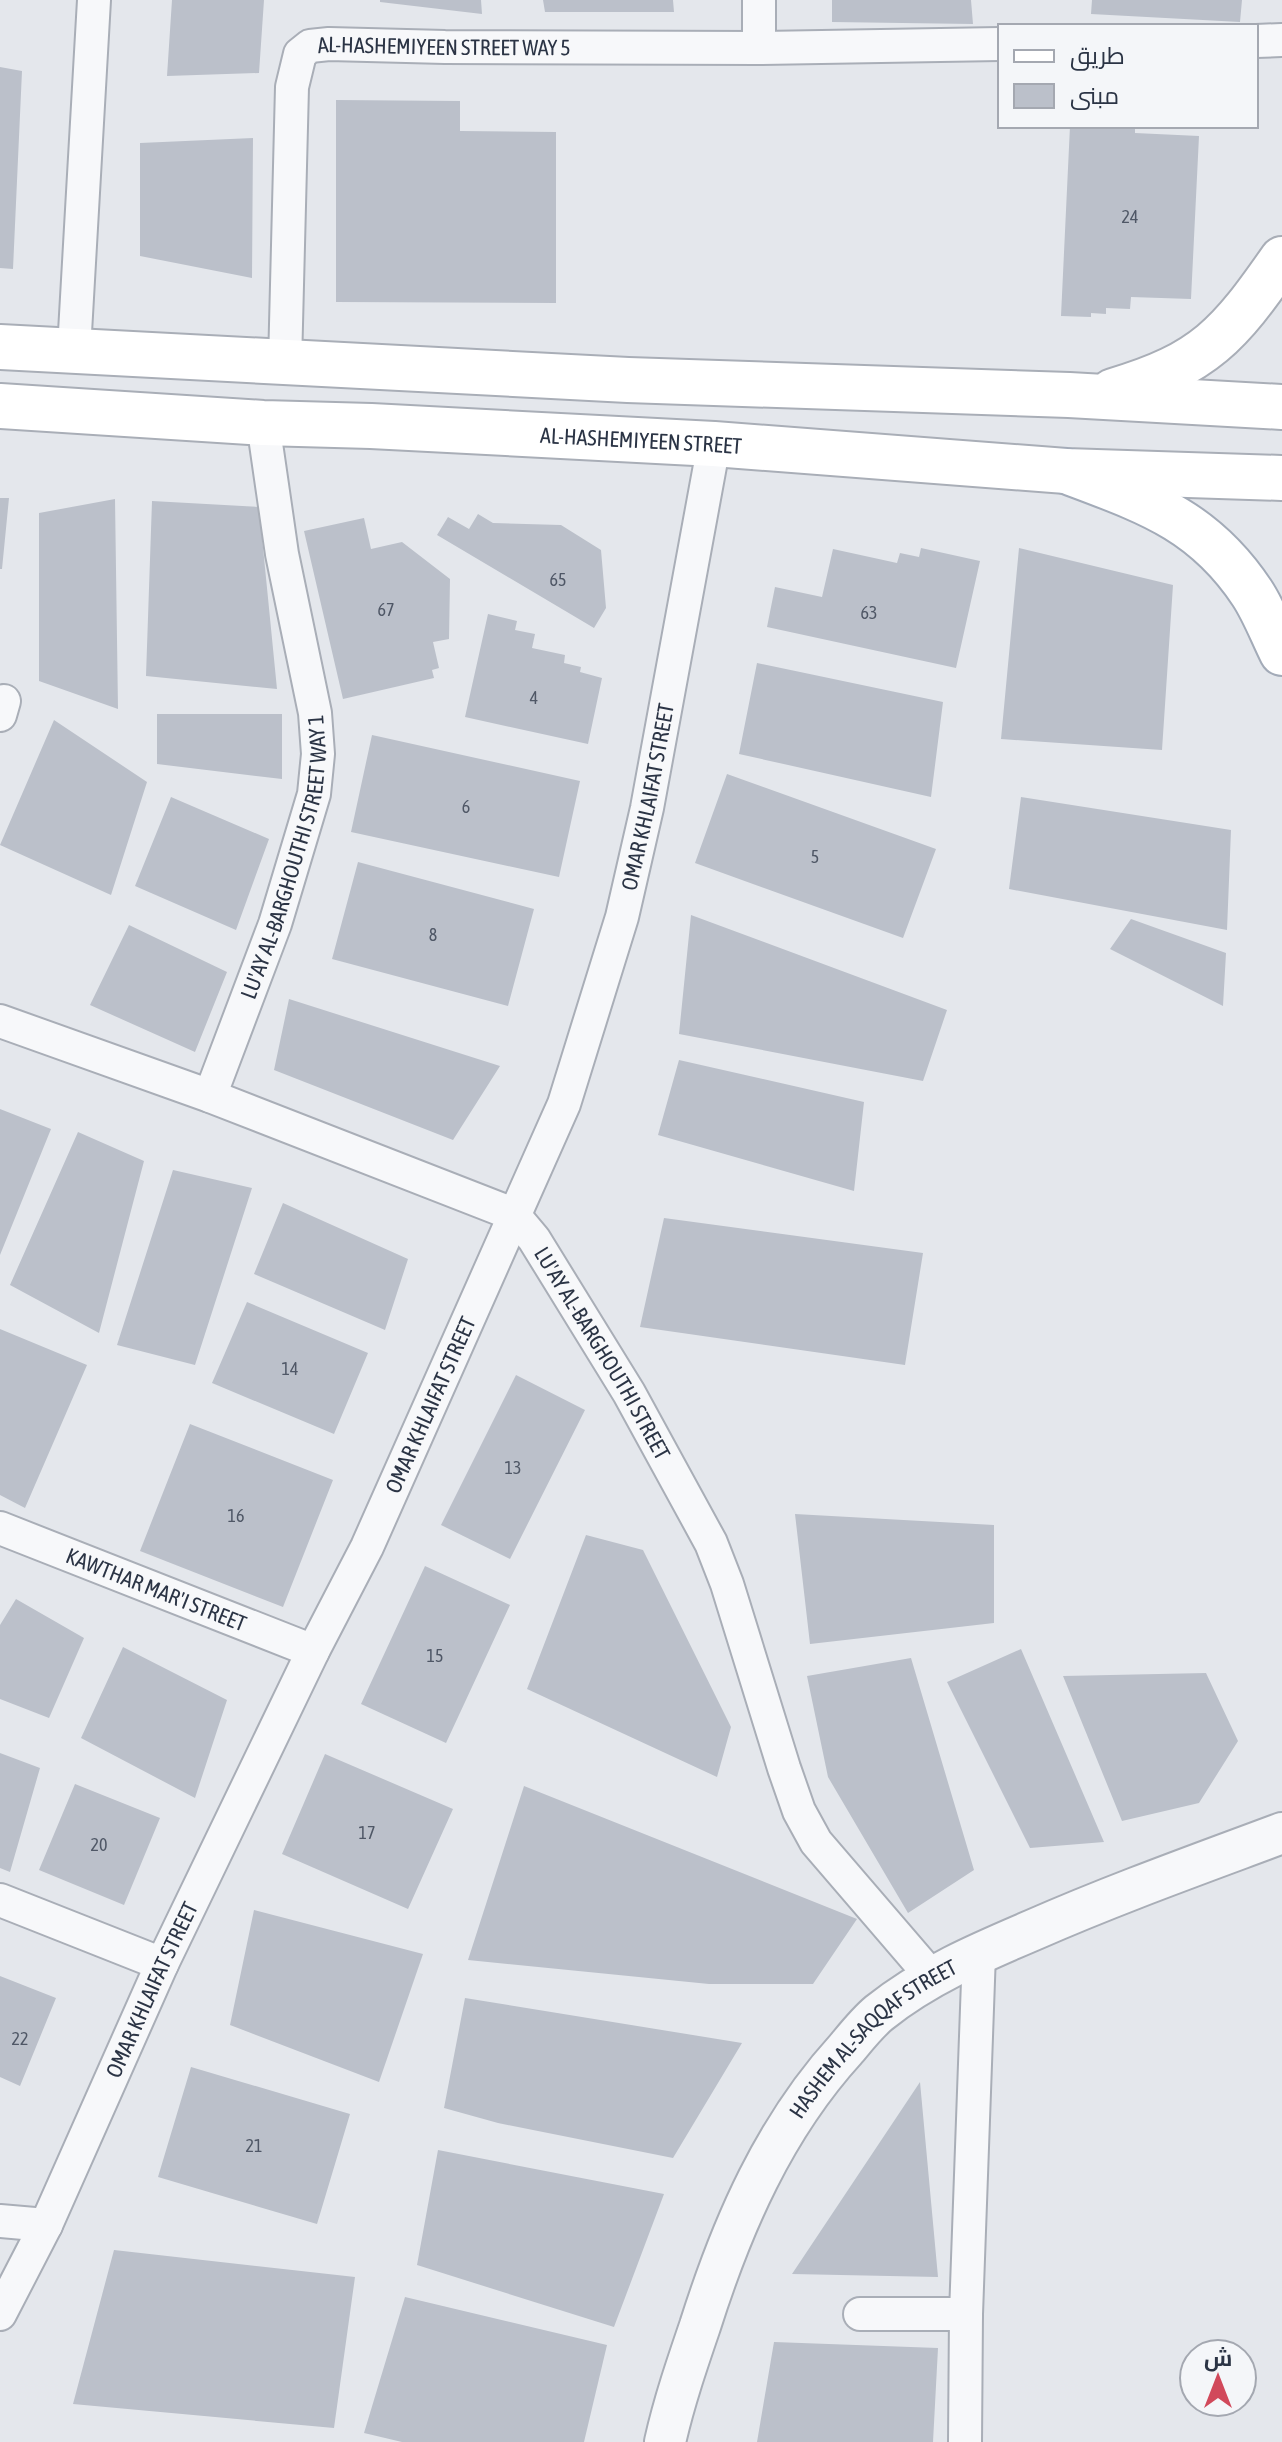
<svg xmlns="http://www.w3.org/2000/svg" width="1282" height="2442" viewBox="0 0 1282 2442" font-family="'Asap Condensed',Cairo,sans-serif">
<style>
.building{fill:#bbc0ca}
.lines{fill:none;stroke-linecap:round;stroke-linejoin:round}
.minor-casing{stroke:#a9aeb7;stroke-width:36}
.tertiary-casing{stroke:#a9aeb7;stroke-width:44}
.secondary-casing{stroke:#a9aeb7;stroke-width:48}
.primary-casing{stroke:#a3abb8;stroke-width:48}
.minor{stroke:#f7f8fa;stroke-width:32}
.tertiary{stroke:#f7f8fa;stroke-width:40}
.secondary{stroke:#fff;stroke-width:44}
.primary{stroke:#fff;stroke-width:44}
.labels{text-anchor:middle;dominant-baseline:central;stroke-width:6;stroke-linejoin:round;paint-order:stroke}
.number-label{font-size:18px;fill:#4f5766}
.street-label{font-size:22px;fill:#2b3445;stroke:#f4f6f9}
</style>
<rect width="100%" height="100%" fill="#e4e7ec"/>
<path class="building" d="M172 0H264L259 73 167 76Z
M380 0H481L482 14 380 2Z
M543 0H673L674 12H545Z
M832 0H971L973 24 832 22Z
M1092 0H1242L1240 22 1091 14Z
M0 67 22 71 13 269 0 268Z
M336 100 460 101V131L556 132V303L336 302Z
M1070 126H1135V133L1199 136 1191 299 1131 297 1130 309 1106 308V314L1091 313V317L1061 316Z
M253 138 252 278 140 256V143Z
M0 498H9L2 569H0Z
M115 499 118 709 39 681V513Z
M152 501 259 507 277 689 146 676Z
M478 514 493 523 561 525 601 550 606 608 594 628 437 535 448 517 469 529Z
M364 518 371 549 402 542 450 579 449 639 433 642 439 668 432 670 434 678 343 699 304 531Z
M921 548 980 561 956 668 767 627 775 587 822 597 833 549 897 563 900 553 919 557Z
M1019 548 1173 585 1162 750 1001 739Z
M488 614 517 621 515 630 535 634 532 648 565 655 564 663 581 667 580 672 602 678 588 744 465 717Z
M757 663 943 702 931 797 739 754Z
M157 714H282V779L157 764Z
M54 720 147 782 111 895 0 845Z
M372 735 580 781 559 877 351 832Z
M727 774 936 849 903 938 695 863Z
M171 797 269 839 236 930 135 886Z
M1021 797 1231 830 1227 930 1009 889Z
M358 862 534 909 508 1006 332 959Z
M691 915 947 1010 923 1081 679 1034Z
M1131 919 1226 953 1223 1006 1110 949Z
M129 925 227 972 195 1052 90 1005Z
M289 999 500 1066 453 1140 274 1070Z
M679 1060 864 1102 854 1191 658 1135Z
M0 1109 51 1129 0 1255Z
M78 1132 144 1161 99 1333 10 1285Z
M173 1170 252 1188 195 1365 117 1345Z
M283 1203 408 1259 385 1330 254 1274Z
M664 1218 923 1253 905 1365 640 1327Z
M247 1302 368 1353 334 1434 212 1383Z
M0 1329 87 1365 25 1508 0 1495Z
M516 1375 585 1410 510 1559 441 1525Z
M190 1424 333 1480 283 1607 140 1551Z
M795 1514 994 1525V1623L810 1644Z
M586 1535 643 1550 731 1727 717 1777 527 1689Z
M425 1566 510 1605 446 1743 361 1704Z
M16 1599 84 1638 49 1718 0 1699V1625Z
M123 1647 227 1700 195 1798 81 1738Z
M1021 1649 1104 1842 1030 1848 947 1682Z
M911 1658 974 1870 908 1913 828 1777 807 1676Z
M1206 1673 1238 1741 1199 1803 1122 1821 1063 1676Z
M0 1753 40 1768 10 1872 0 1868Z
M325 1754 453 1809 408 1909 282 1854Z
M75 1784 160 1818 124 1905 39 1870Z
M524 1786 857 1919 813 1984H709L468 1960Z
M254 1910 423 1954 379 2082 230 2025Z
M0 1976 56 1998 20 2086 0 2077Z
M465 1998 742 2043 673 2158 498 2123 444 2108Z
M191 2067 350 2114 317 2224 158 2177Z
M920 2082 938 2277 792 2274Z
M438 2150 664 2194 614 2327 417 2265Z
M114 2250 355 2277 334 2428 73 2404Z
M405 2297 607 2345 584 2442H402L364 2433Z
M774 2342 938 2348 933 2442H757Z"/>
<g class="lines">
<defs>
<g id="minor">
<path d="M1256 41 1282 40"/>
<path d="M759 48V0"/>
<path d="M74 350 94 0"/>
<path id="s1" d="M285 364 292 87 300 54 310 46 329 44 445 47 759 48 1000 44"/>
<path d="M0 715 4 701"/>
<path id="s2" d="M0 1021 210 1096 513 1214 534 1239 629 1393 711 1543 727 1584 784 1768 799 1811 816 1842 932 1977"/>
<path id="s3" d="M210 1096 275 924 314 794 318 754 315 713 282 554 263 423"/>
<path id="s4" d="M0 1528 313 1651"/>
<path d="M0 1900 162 1964"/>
<path d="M0 2221 46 2225"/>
<path id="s5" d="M0 2314 46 2225 162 1964 313 1651 367 1547 564 1104 622 917 647 808 714 444"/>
<path d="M860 2314H966"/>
<path d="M965 2442 966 2314 979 1953"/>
</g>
<g id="tertiary">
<path id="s6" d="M665 2442C674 2402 687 2364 700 2326 732 2225 774 2128 846 2049 856 2037 867 2023 879 2013 925 1976 979 1953 1033 1930 1115 1894 1199 1864 1282 1833"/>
</g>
<g id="secondary">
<path d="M0 347 628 380 1069 395 1282 407"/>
<path d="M1113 391C1205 364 1229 335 1282 259"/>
<path id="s7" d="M0 406 263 423 371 426 714 444 1066 471 1282 478"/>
</g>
<path id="primary" d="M1066 471C1145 501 1203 519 1252 593 1264 611 1272 633 1282 653"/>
</defs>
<use href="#minor" class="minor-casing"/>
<use href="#tertiary" class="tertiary-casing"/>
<use href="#secondary" class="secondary-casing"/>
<use href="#primary" class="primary-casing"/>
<use href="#minor" class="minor"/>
<use href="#tertiary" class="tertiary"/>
<use href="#secondary" class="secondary"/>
<use href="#primary" class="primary"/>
</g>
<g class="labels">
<g class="number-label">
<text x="1130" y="216">24</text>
<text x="558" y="579">65</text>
<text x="386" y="609">67</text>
<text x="869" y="612">63</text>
<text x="534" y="697">4</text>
<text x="466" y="806">6</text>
<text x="815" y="856">5</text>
<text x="433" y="934">8</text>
<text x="290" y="1368">14</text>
<text x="513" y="1467">13</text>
<text x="236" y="1515">16</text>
<text x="435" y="1655">15</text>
<text x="367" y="1832">17</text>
<text x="99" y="1844">20</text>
<text x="20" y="2038">22</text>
<text x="254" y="2145">21</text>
</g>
<g class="street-label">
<text stroke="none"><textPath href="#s1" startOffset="458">AL-HASHEMIYEEN STREET WAY 5</textPath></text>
<text stroke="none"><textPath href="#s7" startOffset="642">AL-HASHEMIYEEN STREET</textPath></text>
<text stroke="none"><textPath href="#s5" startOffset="1654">OMAR KHLAIFAT STREET</textPath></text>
<text stroke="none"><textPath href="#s3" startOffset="252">LU'AY AL-BARGHOUTHI STREET WAY 1</textPath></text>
<text stroke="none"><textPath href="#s2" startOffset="714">LU'AY AL-BARGHOUTHI STREET</textPath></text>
<text stroke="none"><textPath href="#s5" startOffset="1006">OMAR KHLAIFAT STREET</textPath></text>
<text stroke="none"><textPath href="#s4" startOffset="168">KAWTHAR MAR'I STREET</textPath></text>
<text stroke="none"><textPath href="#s5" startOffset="358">OMAR KHLAIFAT STREET</textPath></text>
<text stroke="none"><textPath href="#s6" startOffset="464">HASHEM AL-SAQQAF STREET</textPath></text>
</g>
</g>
<rect x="998" y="24" width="260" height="104" fill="#f4f6f9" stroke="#a4a8b1" stroke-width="2"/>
<rect x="1014" y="50" width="40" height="12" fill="#ffffff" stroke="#a4a8b1" stroke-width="2"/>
<text x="1070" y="64" font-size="24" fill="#2b3445">طريق</text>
<rect x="1014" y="84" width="40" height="24" fill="#bbc0ca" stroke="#a4a8b1" stroke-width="2"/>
<text x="1070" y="104" font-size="24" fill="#2b3445">مبنى</text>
<g transform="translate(1218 2378)"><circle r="38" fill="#f4f6f9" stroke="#a4a8b1" stroke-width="2"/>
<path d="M0-6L14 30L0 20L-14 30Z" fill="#d1495b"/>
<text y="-12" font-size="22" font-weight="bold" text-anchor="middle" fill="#2b3445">ش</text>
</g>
</svg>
